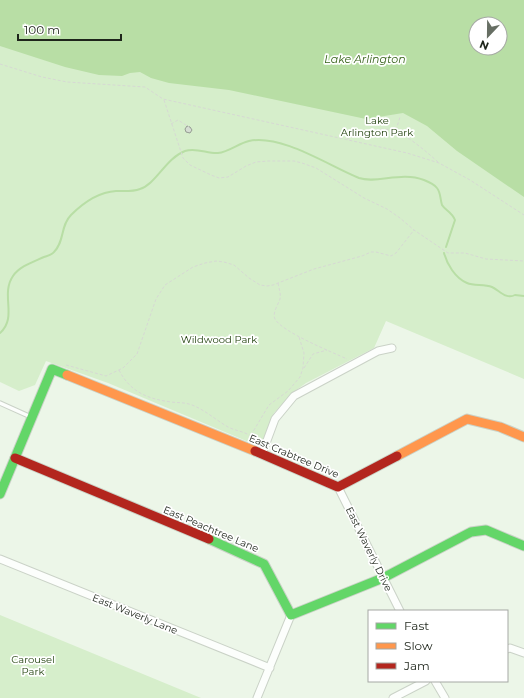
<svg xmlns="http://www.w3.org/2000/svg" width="524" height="698" viewBox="0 0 524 698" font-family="Montserrat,sans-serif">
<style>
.green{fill:#d6eecb;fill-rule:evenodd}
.water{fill:#b8dea5;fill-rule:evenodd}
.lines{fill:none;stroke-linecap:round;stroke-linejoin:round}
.stream{stroke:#b8dea5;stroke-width:2}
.building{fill:#d5ddd2;stroke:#959b93}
.lane-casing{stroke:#cad2c7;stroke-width:5.5}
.street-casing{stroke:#cad2c7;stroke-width:9}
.fast-casing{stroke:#cad2c7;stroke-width:11}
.slow-casing{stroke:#cad2c7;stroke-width:11}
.jam-casing{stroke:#cad2c7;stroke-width:11}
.path{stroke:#d6d9d4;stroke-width:1;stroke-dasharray:3 2;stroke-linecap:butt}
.lane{stroke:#fcfefc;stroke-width:3.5}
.street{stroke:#fcfefc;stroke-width:7}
.fast{stroke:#63d668;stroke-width:9}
.slow{stroke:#ff974d;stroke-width:9}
.jam{stroke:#b3261e;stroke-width:9}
.labels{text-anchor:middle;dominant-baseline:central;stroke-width:3.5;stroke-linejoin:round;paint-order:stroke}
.park-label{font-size:10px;fill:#22420e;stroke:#fff}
.street-label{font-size:10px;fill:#1e251b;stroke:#fff}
.water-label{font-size:11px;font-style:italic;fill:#346117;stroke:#fff}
</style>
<rect width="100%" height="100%" fill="#ecf6e8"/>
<path class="green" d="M0 0H524V379L386 321 374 348 306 383 292 393 274 413 263 440 256 445 108 383 46 361 35 385 19 391 0 382ZM476 24H500V48H476Z
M0 615 201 698H0Z"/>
<path class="water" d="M0 0H524V197L457 151 427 126 403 113 366 119 229 90 169 83 151 78 140 72 130 73 122 76 99 75 65 67 0 46ZM476 24H500V48H476Z"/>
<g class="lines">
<path class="stream" d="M444 253C447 264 455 278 467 283 474 286 484 284 492 287 499 290 506 300 515 295L524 296
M0 333C18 317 0 295 13 276 20 266 33 262 44 257 47 256 52 255 54 252 65 241 60 226 71 215 83 203 99 192 116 191 123 191 132 192 140 189 156 184 166 158 185 151 196 147 208 154 218 153 229 152 239 143 249 141 282 134 329 166 359 178 377 184 401 171 424 180 429 182 434 184 437 188 441 193 440 199 442 205 445 210 452 212 455 220L446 247"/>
</g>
<path class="building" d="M187 126 190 127 192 130 190 133 186 132 185 129Z"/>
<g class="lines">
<defs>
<path id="lane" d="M0 403 31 417"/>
<path id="street" d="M262 454 275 419 294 396 378 351 392 348
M338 487 400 611
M0 559 270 668
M507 649 510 648 524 653
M435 681 445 698
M257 698 291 615
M393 698 426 681"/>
<path id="fast" d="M0 494 52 369 67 375
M209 539 264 564 291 615 383 578 471 532 486 530 524 546"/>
<path id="slow" d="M67 375 255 451
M397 456 467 419 500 427 524 437"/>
<path id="jam" d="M255 451 338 487 397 456
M15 458 209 539"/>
</defs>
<use href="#lane" class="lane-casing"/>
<use href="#street" class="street-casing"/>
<use href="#fast" class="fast-casing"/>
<use href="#slow" class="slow-casing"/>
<use href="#jam" class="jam-casing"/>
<path class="path" d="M0 64 42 77 67 82 145 87 163 99 407 153 439 163 470 180 524 215
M164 100 183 158 190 165 211 175 219 178 228 177 246 166 256 162 268 161H294L302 163 316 168 364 198 387 209 400 218 414 230 448 253H465L486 259 524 261
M171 124 178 120 189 127
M396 130 400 117
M347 139C360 133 379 127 392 130 405 133 428 153 438 162
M278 283C279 289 281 293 280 299 278 305 272 313 275 319 282 332 332 352 347 359
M66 365 106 376 123 368 137 354 156 299 165 285 193 267 205 263 216 261 224 262 234 265 249 278 260 285 267 286 273 285 314 269 362 256 371 252H376L391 256 396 253 414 230
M304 368 313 354 327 350
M119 370C130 392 148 399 171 402 178 403 184 402 192 405 205 410 216 420 228 427 234 430 240 431 245 433 250 435 254 439 258 442
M251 435 269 405 288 391 300 377 303 368 304 353 299 337"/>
<use href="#lane" class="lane"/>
<use href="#street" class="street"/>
<use href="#fast" class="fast"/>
<use href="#slow" class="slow"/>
<use href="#jam" class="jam"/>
</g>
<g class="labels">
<g class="park-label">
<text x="377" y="120">Lake<tspan x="377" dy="12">Arlington Park</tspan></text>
<text x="219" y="339">Wildwood Park</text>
<text x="33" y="659">Carousel<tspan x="33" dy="12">Park</tspan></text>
</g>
<g class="street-label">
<text transform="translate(294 456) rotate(23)">East Crabtree Drive</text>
<text transform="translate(211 529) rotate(23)">East Peachtree Lane</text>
<text transform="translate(369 549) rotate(64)">East Waverly Drive</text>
<text transform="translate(135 614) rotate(22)">East Waverly Lane</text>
</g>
<g class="water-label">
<text x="365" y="59">Lake Arlington</text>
</g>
</g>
<rect x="368" y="610" width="140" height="72" fill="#ffffff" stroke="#a5a8a4"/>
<rect x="376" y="623" width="20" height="6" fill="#63d668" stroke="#a5a8a4"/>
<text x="404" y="630" font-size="12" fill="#1e251b">Fast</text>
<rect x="376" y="643" width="20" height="6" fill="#ff974d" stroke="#a5a8a4"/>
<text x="404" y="650" font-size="12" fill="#1e251b">Slow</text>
<rect x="376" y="663" width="20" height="6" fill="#b3261e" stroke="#a5a8a4"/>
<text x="404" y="670" font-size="12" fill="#1e251b">Jam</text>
<g transform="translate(488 36) rotate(202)"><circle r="19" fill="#ffffff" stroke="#a5a8a4"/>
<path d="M0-3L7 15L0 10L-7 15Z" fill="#666e63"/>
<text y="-6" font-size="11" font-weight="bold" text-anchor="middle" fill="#1e251b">N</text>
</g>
<path d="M18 34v6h103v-6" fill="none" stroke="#1e251b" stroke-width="2"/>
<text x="24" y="34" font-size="12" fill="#1e251b" stroke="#ffffff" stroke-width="3" paint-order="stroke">100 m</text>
</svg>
